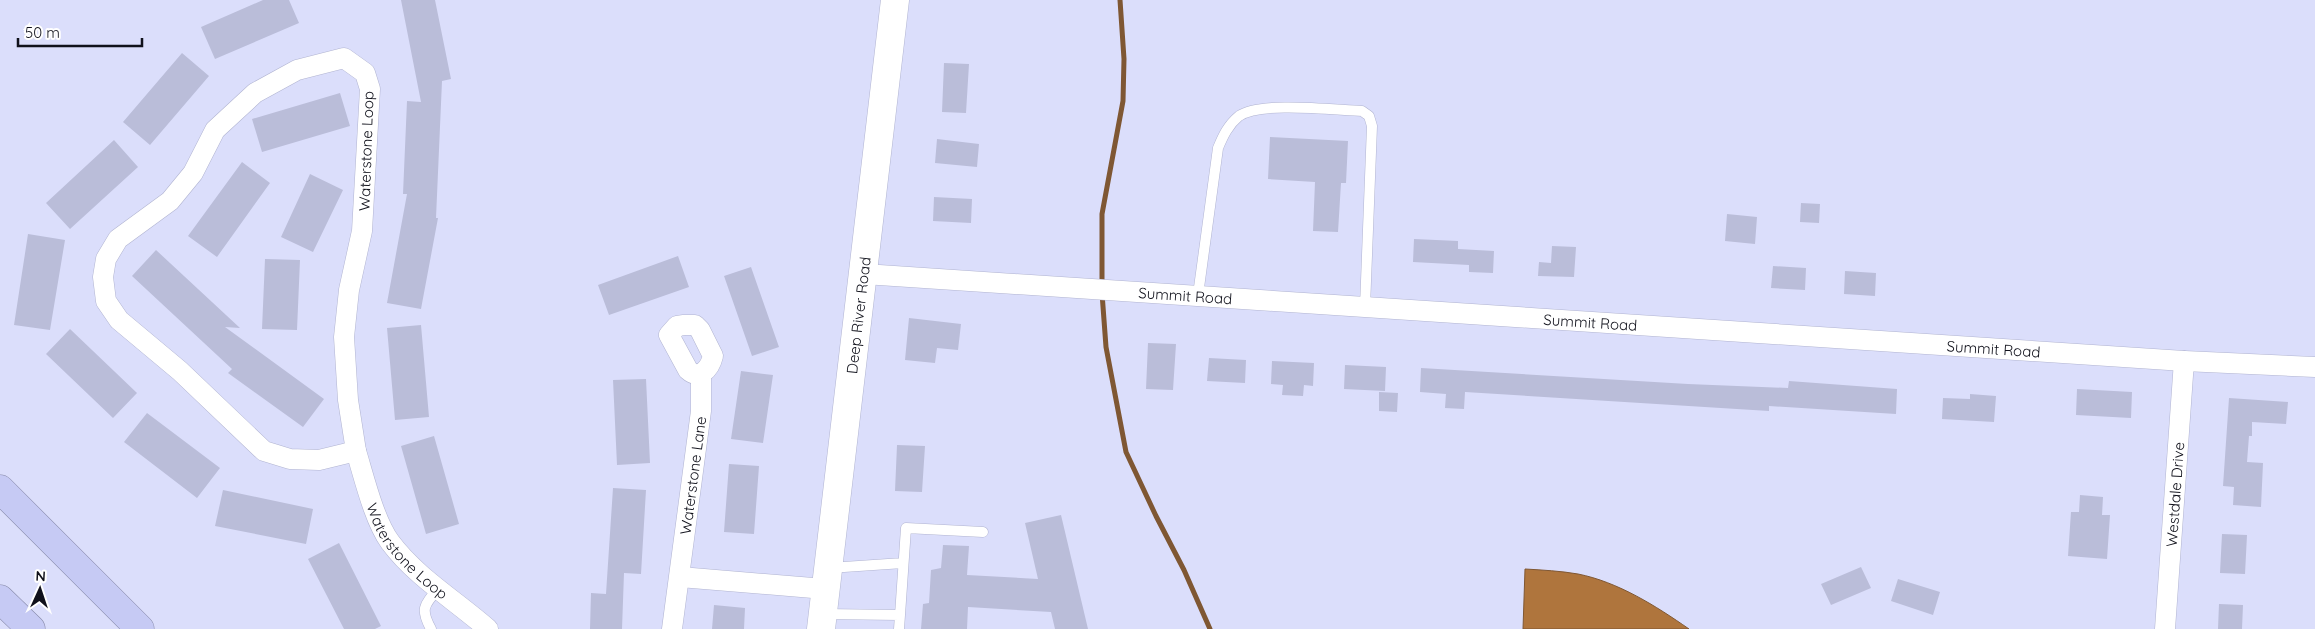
<svg xmlns="http://www.w3.org/2000/svg" width="2315" height="629" viewBox="0 0 2315 629" font-family="Quicksand,sans-serif">
<style>
.water{fill:#af753d;stroke:#7f5733}
.lines{fill:none;stroke-linecap:round;stroke-linejoin:round}
.stream{stroke:#7f5733;stroke-width:5}
.building{fill:#babdd9}
.lane-casing{stroke:#b1b4d1;stroke-width:11}
.street-casing{stroke:#b1b4d1;stroke-width:21}
.secondary-casing{stroke:#b1b4d1;stroke-width:29}
.highway-casing{stroke:#8689a8;stroke-width:29}
.lane{stroke:#fff;stroke-width:10}
.street{stroke:#fff;stroke-width:20}
.secondary{stroke:#fff;stroke-width:28}
.highway{stroke:#c6caf4;stroke-width:28}
.labels{text-anchor:middle;dominant-baseline:central;stroke-width:4;stroke-linejoin:round;paint-order:stroke}
.street-label{font-size:15px;fill:#10111b;stroke:#fff}
</style>
<rect width="100%" height="100%" fill="#dbdefb"/>
<path class="water" d="M1525 569C1542 570 1561 571 1578 574 1618 582 1656 606 1689 629H1523Z"/>
<g class="lines">
<path class="stream" d="M1102 285V214L1123 101 1124 59 1120 0
M1102 293 1106 347 1126 452 1156 516 1184 570 1210 629"/>
</g>
<path class="building" d="M263 0H289L299 23 215 59 201 27Z
M401 0H435L451 79 442 81 436 218H438L421 309 387 303 407 194H403L407 101 421 102Z
M182 53 209 76 150 145 123 122Z
M944 63 969 64 966 113 942 112Z
M340 93 350 126 262 152 252 119Z
M1270 137 1348 141 1346 183H1341L1338 232 1313 231 1315 182 1268 179Z
M937 139 979 144 977 167 935 163Z
M114 140 138 167 70 229 46 203Z
M242 162 270 183 217 257 188 236Z
M310 174 343 190 313 252 281 237Z
M934 197 972 199 971 223 933 221Z
M1801 203 1820 204 1819 223 1800 222Z
M1727 214 1757 217 1755 244 1725 241Z
M28 234 65 240 50 330 14 325Z
M1414 239 1458 241V249L1494 251 1493 273 1469 272V265L1413 262Z
M1552 246 1576 247 1574 277 1538 276 1539 262 1551 263Z
M156 250 240 328 225 327 324 399 303 427 228 373 232 369 132 276Z
M678 256 689 287 609 315 598 285Z
M265 259 300 260 297 330 262 329Z
M1773 266 1806 268 1805 290 1771 288Z
M751 267 779 347 752 356 724 276Z
M1845 271 1876 273 1875 296 1844 294Z
M909 318 961 324 958 350 937 348 935 363 905 360Z
M421 325 429 417 395 420 387 328Z
M70 329 137 393 113 418 46 354Z
M1148 343 1176 344 1173 390 1146 389Z
M1209 358 1246 360 1245 383 1207 381Z
M1272 361 1314 363 1313 386 1304 385 1303 396 1282 395 1283 385 1271 384Z
M1345 365 1386 367 1385 391 1344 389Z
M1421 368 1688 384 1788 388 1789 381 1897 389 1896 414 1769 406V411L1465 392 1464 409 1445 408 1446 394 1420 392Z
M741 371 773 375 763 443 731 439Z
M646 379 650 463 617 465 613 380Z
M2077 389 2132 392 2131 418 2076 415Z
M1379 392 1398 393 1397 412 1379 411Z
M1970 394 1996 396 1994 422 1942 419 1943 398 1970 399Z
M2229 398 2288 402 2286 424 2252 422V436H2249L2247 462 2263 463 2261 507 2233 505 2234 487 2223 486Z
M147 413 220 468 197 498 124 442Z
M434 436 459 524 426 534 401 446Z
M897 445 925 446 922 492 895 491Z
M729 464 759 466 754 534 724 532Z
M613 488 646 490 641 574 624 573 622 629H590L591 593 606 594Z
M223 490 313 509 306 544 215 526Z
M2080 495 2103 497 2102 515H2110L2107 559 2068 556 2071 512H2079Z
M1061 515 1088 629H1055L1051 612 968 607 967 629H921L923 604 929 603 931 570 941 568 943 545 969 546 967 575 1038 579 1025 523Z
M2222 534 2247 535 2245 574 2220 573Z
M339 543 381 626 375 629H344L308 559Z
M1861 567 1871 588 1831 605 1821 584Z
M1898 579 1940 592 1933 615 1891 601Z
M2219 604 2243 605 2242 629H2218Z
M714 605 745 608 744 629H712Z"/>
<g class="lines">
<defs>
<path id="lane" d="M1198 295 1218 148C1223 136 1228 125 1239 116 1261 101 1334 110 1362 111L1369 116 1372 126 1365 307
M829 568 903 563
M823 614 900 615 899 629
M900 615 906 528 983 532
M431 629C420 609 424 605 438 589"/>
<g id="street">
<path d="M344 58 365 73 370 89 362 231 349 290 344 337 348 400 356 451 319 460 290 459 264 451 180 371 119 320 106 301 103 277 106 259 118 239 170 201 193 173 215 130 255 93 297 70Z"/>
<path id="s1" d="M864 274 2184 361 2315 367"/>
<path d="M684 325H695L700 330 713 356C710 368 700 381 688 370L669 335 677 326Z"/>
<path id="s2" d="M356 451C364 477 374 520 390 542 416 577 455 600 488 629"/>
<path d="M680 577 825 589"/>
<path id="s3" d="M672 629 701 411V374"/>
<path id="s4" d="M2165 629 2184 361"/>
</g>
<g id="secondary">
<path id="s5" d="M821 629 895 0"/>
</g>
<path id="highway" d="M0 489 140 629
M0 599 31 629"/>
</defs>
<use href="#lane" class="lane-casing"/>
<use href="#street" class="street-casing"/>
<use href="#secondary" class="secondary-casing"/>
<use href="#highway" class="highway-casing"/>
<use href="#lane" class="lane"/>
<use href="#street" class="street"/>
<use href="#secondary" class="secondary"/>
<use href="#highway" class="highway"/>
</g>
<g class="labels">
<g class="street-label">
<text transform="translate(366 151) rotate(-88)">Waterstone Loop</text>
<text stroke="none"><textPath href="#s1" startOffset="322">Summit Road</textPath></text>
<text stroke="none"><textPath href="#s5" startOffset="316">Deep River Road</textPath></text>
<text stroke="none"><textPath href="#s1" startOffset="728">Summit Road</textPath></text>
<text stroke="none"><textPath href="#s1" startOffset="1132">Summit Road</textPath></text>
<text stroke="none"><textPath href="#s3" startOffset="155">Waterstone Lane</textPath></text>
<text stroke="none"><textPath href="#s4" startOffset="135">Westdale Drive</textPath></text>
<text stroke="none"><textPath href="#s2" startOffset="115">Waterstone Loop</textPath></text>
</g>
</g>
<g transform="translate(40 589) rotate(3)" stroke="#ffffff" stroke-width="4" paint-order="stroke">
<path d="M0-4L9 19L0 12L-9 19Z" fill="#10111b"/>
<text y="-8" font-size="14" font-weight="bold" text-anchor="middle" fill="#10111b">N</text>
</g>
<path d="M18 38v8h124v-8" fill="none" stroke="#10111b" stroke-width="2.5"/>
<text x="25" y="38" font-size="15" fill="#10111b" stroke="#ffffff" stroke-width="4" paint-order="stroke">50 m</text>
</svg>
